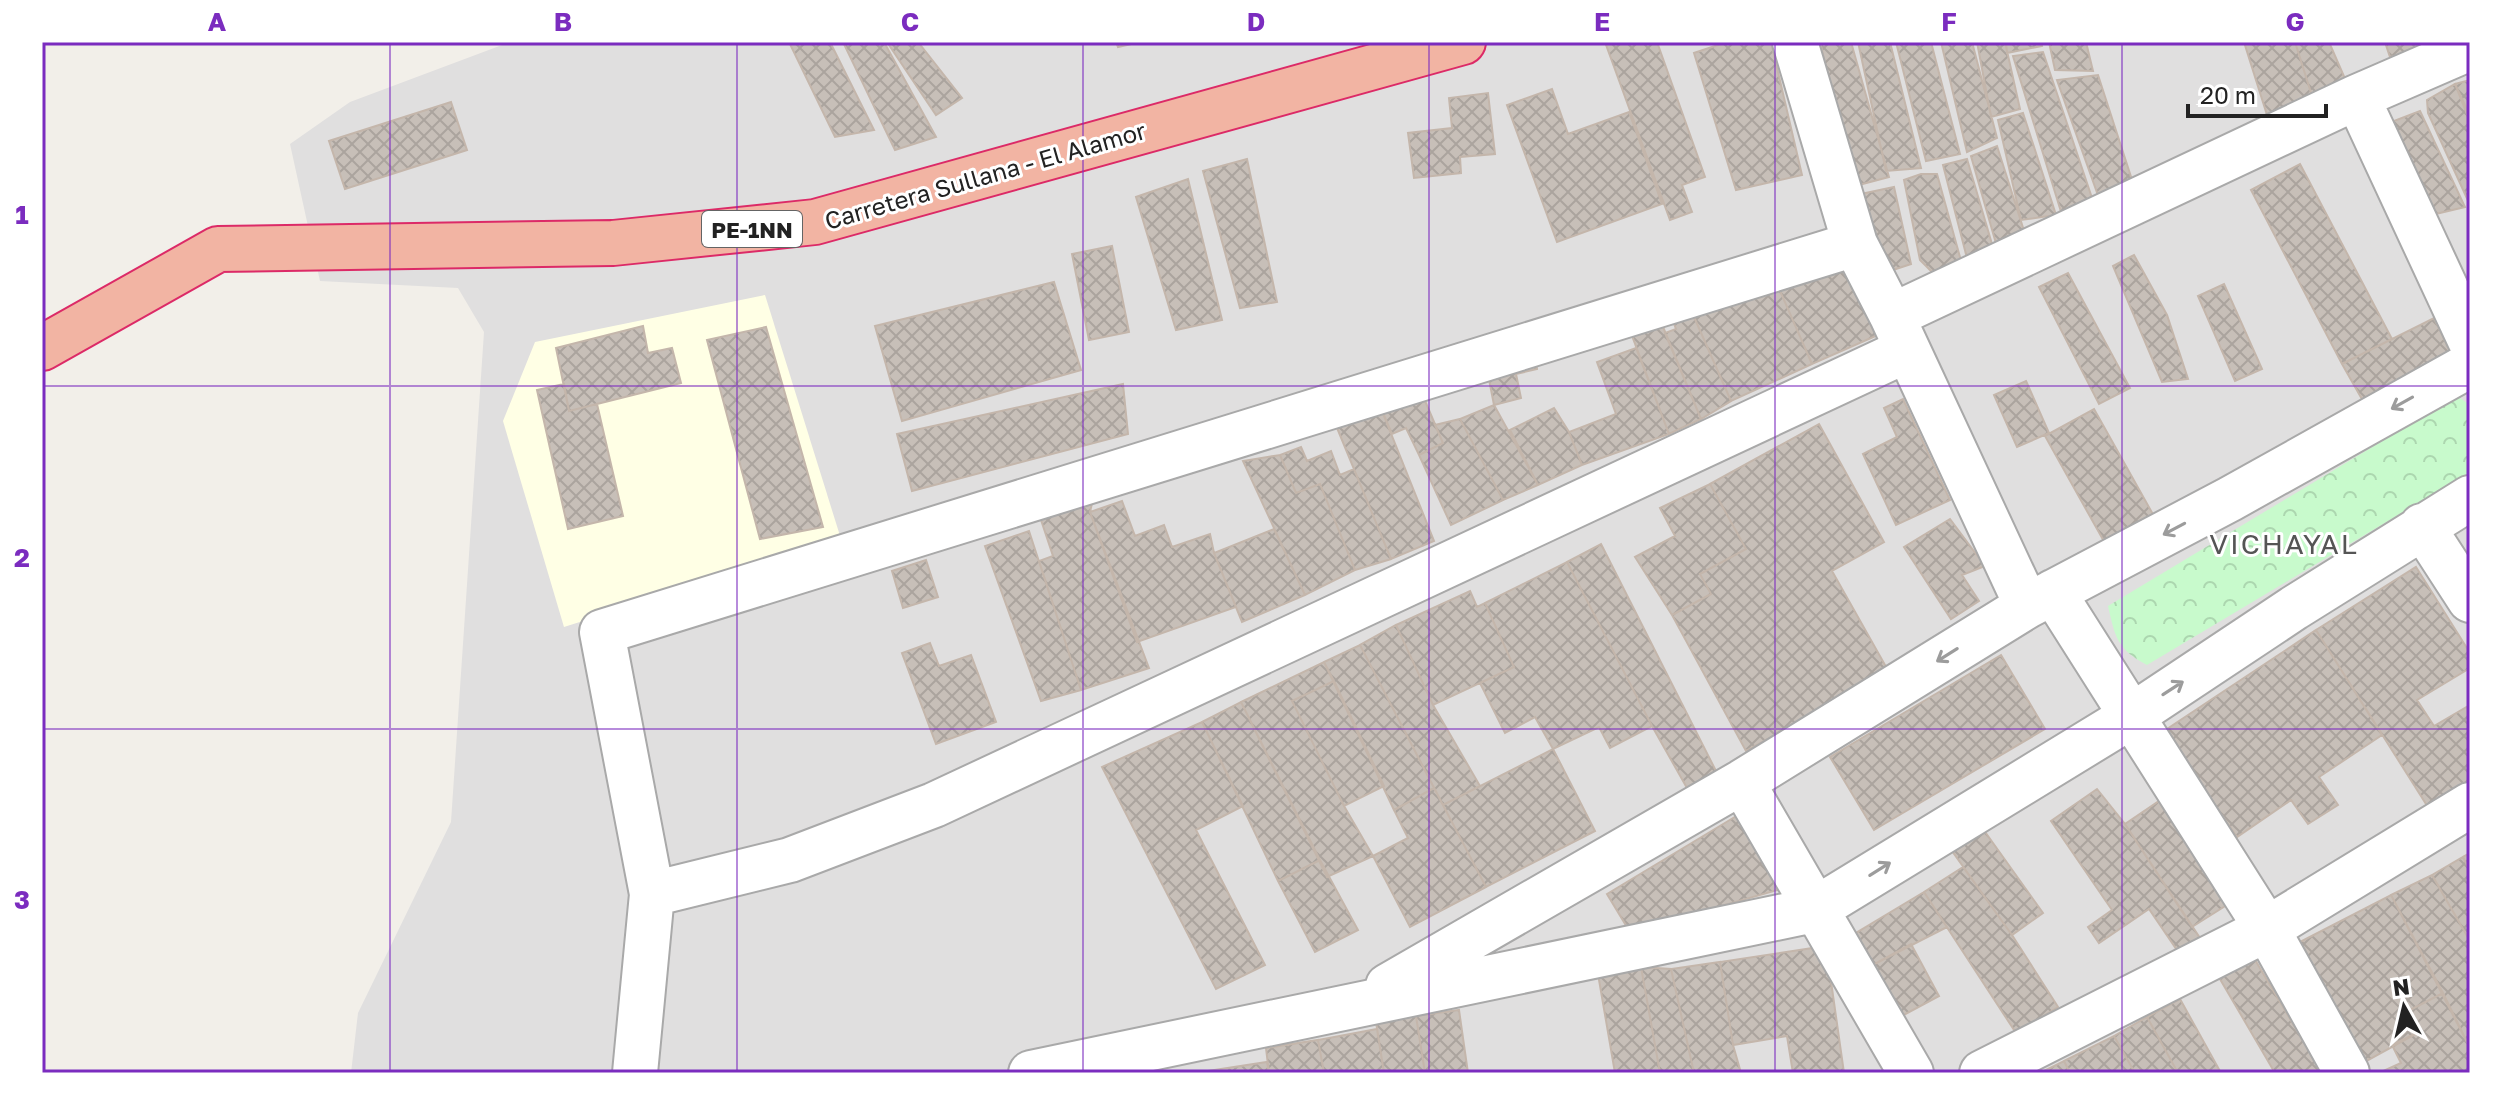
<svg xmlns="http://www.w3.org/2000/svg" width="2512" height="1115" viewBox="0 0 2512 1115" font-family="'Golos Text',sans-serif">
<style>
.residential{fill:#e0dfdf}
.education{fill:#ffffe5}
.park{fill:url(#park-crowns)}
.building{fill:url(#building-cross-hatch);stroke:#c4b6ab;stroke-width:2}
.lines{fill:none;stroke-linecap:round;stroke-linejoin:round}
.minor-casing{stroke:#a9a9a9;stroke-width:48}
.trunk-casing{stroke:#dc2a67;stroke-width:48}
.minor{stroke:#fff;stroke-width:44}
.trunk{stroke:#f2b4a3;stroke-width:44}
.oneway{stroke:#9c9c9c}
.grid{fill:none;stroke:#7b2cbf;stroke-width:2;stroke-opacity:0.55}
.labels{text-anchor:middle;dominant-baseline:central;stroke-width:6;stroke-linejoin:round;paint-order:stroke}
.shield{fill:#fff;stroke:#646464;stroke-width:2}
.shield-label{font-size:22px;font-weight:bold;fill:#222}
.street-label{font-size:24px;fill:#222;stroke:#fff}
.quarter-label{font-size:28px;letter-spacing:2px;fill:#555;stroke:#fff}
.neatline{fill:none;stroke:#7b2cbf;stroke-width:3}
.grid-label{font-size:26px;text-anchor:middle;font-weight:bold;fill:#7b2cbf}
</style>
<defs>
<pattern id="park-crowns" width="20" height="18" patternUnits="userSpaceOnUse" patternTransform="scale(2)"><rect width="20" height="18" fill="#c8facc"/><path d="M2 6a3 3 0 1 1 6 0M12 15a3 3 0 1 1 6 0" fill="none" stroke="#acd6af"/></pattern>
<pattern id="building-cross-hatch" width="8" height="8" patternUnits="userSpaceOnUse" patternTransform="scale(2)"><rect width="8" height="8" fill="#c7bfb8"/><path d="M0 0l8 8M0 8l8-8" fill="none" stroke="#aba49e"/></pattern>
</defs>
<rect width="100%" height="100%" fill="#f2efe9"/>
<path class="residential" d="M510 42H2470V1073H351L358 1013 451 822 484 332 458 288 320 281 290 144 350 102Z"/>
<path class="education" d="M765 295 841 539 564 627 503 421 535 342Z"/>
<path class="park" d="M2457 396 2470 405V472L2147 665C2117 649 2115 637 2108 606Z"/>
<path class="building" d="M789 42H830L874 130 835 137Z
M843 42H884L936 137 895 150Z
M887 42H918L962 98 936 115Z
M1116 42H1140L1118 47Z
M1605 42H1657L1705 177 1682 185 1692 212 1670 220Z
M1727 42H1771L1802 175 1736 190 1694 53Z
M1820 42H1851L1889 177 1855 186Z
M1858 42H1890L1921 168 1886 171Z
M1896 42H1931L1960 154 1926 161Z
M1941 42H1972L1997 138 1967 152Z
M1977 42H2005L2020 109 1991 117Z
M2006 42H2041L2042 46 2007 53Z
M2049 42H2086L2093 71 2055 70Z
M2244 42H2295L2312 96 2267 115Z
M2295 42H2329L2346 81 2312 96Z
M2385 42H2425L2427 49 2390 57Z
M2043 52 2096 210 2062 215 2013 56Z
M2098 75 2135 189 2100 201 2057 80Z
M2470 80V116L2455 84Z
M2455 84 2470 122V205L2428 113 2427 100Z
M1552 89 1568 134 1629 112 1662 204 1557 242 1507 105Z
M1488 93 1495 154 1460 157 1461 173 1414 178 1408 133 1452 128 1449 98Z
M451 102 467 150 345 189 329 141Z
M2420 111 2465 207 2427 216 2386 124Z
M2023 113 2056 215 2021 220 1998 120Z
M1997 146 2026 237 1997 247 1971 156Z
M1247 159 1277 302 1240 308 1203 171Z
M1967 159 1994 251 1968 262 1943 165Z
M2300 164 2392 339 2342 364 2251 190Z
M1921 174H1937L1963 268 1937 277 1920 260 1904 180Z
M1188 179 1222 320 1176 330 1136 197Z
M1894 187 1911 264 1881 274 1856 195Z
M1112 246 1129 332 1089 340 1072 254Z
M2134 255 2167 315 2188 379 2162 382 2113 266Z
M1845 261 1878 335 1812 364 1777 284Z
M2068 273 2130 388 2099 404 2039 287Z
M1054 282 1081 370 902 421 875 326Z
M1777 284 1812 364 1731 401 1691 310Z
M2224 284 2262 369 2235 381 2198 296Z
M1691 310 1731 401 1701 419 1665 333 1676 329 1671 316Z
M2434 318 2453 358 2363 401 2342 364Z
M1661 322 1701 419 1669 434 1631 333Z
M643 326 648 353 672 348 681 383 569 411 556 348Z
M766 327 823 527 760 539 707 340Z
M1636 348 1669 434 1582 465 1569 432 1616 414 1597 362Z
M1535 354 1537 369 1516 374 1521 398 1494 405 1486 364Z
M2026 381 2049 433 2017 447 1994 395Z
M564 384 569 411 597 404 623 516 568 529 537 390Z
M1123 384 1128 434 912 491 897 434Z
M1420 389 1443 443 1419 455 1406 428 1392 434 1380 406Z
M1903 399 1950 500 1896 525 1863 454 1897 437 1884 408Z
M1494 405 1538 485 1503 500 1460 419Z
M1380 406 1434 541 1391 559 1335 423Z
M1554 408 1569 432 1582 465 1538 485 1510 430Z
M2094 409 2155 518 2106 545 2045 436Z
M1460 419 1503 500 1451 525 1419 455 1443 443 1435 425Z
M1819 424 1884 542 1832 571 1889 672 1746 751 1672 615 1711 594 1700 574 1746 549 1710 484Z
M1301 447 1307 461 1331 451 1340 475 1354 469 1391 559 1355 570 1320 484 1296 493 1280 455Z
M1280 455 1296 493 1320 484 1355 570 1305 595 1243 461Z
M1710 484 1746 549 1700 574 1711 594 1672 615 1635 557 1675 536 1660 508Z
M1093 499 1090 512 1149 668 1081 690 1039 561 1053 556 1040 517Z
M1122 501 1135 536 1164 525 1172 547 1210 534 1214 553 1236 607 1137 642 1090 512Z
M1950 519 1985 566 1962 575 1979 601 1951 619 1904 547Z
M1274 529 1305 595 1242 622 1214 553Z
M1029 531 1081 690 1041 701 985 546Z
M1601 544 1718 775 1687 788 1652 726 1567 562Z
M926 560 938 597 903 608 892 571Z
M1567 562 1652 726 1610 748 1599 727 1553 749 1535 717 1505 733 1480 683 1514 667 1485 603Z
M2416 567 2470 653V668L2417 700 2434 726 2470 705V791L2433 815 2316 630Z
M1470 591 1477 607 1485 603 1514 667 1433 705 1396 625Z
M1396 625 1433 705 1480 786 1443 805 1360 645Z
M2316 630 2382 735 2319 777 2338 805 2308 824 2291 800 2237 837 2164 731Z
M930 643 939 666 971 655 996 722 936 744 902 653Z
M1360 645 1434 788 1394 810 1324 662Z
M2001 655 2045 729 1874 830 1830 757Z
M1324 662 1334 681 1292 701 1344 806 1373 856 1327 877 1241 702Z
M1334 681 1384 786 1344 806 1292 701Z
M1241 702 1320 860 1278 881 1202 722Z
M1202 722 1243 806 1196 830 1265 965 1216 989 1102 767Z
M1553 749 1595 831 1486 887 1443 805Z
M1434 788 1486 887 1410 927 1373 856 1408 838 1394 810Z
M2097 789 2125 824 2200 938 2179 953 2149 909 2099 943 2088 927 2112 910 2051 821Z
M2162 799 2230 903 2192 927 2125 824Z
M1743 812 1788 887 1630 932 1607 894Z
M1983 829 2043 913 2012 935 1952 851Z
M2470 853V871L2463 857Z
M2463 857 2470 871V941L2432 875Z
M1320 860 1358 930 1315 952 1278 881Z
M1963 867 2012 935 2058 1007 2016 1033 1924 892Z
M2432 875 2470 941V1048L2391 895Z
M1924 892 1947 927 1871 966 1856 933Z
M2391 895 2443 993 2410 1010 2421 1031 2363 1063 2300 942Z
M1911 944 1939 996 1900 1017 1871 966Z
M1826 946 1844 1073H1793L1787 1036 1733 1045 1720 962Z
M2254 958 2322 1073H2275L2220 979Z
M1720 962 1733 1045 1741 1073H1694L1671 969Z
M1641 967 1660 1073H1615L1598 974Z
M1641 967 1671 969 1694 1073H1660Z
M2443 993 2470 1048V1073H2379L2401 1063 2392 1045 2421 1031 2410 1010Z
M2180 999 2221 1073H2178L2147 1017Z
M1459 1010 1468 1073H1425L1416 1016Z
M1416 1016 1425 1073H1384L1376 1022Z
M2147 1017 2178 1073H2135L2114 1036Z
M1377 1029 1384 1073H1324L1318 1040Z
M2114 1036 2135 1073H2070L2064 1061Z
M1318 1040 1324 1073H1269L1266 1048Z
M2064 1061 2070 1073H2040Z
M1267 1062 1269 1073H1195Z"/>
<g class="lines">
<defs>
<path id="minor" d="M1795 42 1855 244 1892 316 2027 606
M2357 97 2470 340
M1892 316 2357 97 2470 48
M2422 526 2470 600
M2053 592 2267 929 2347 1073
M1742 782 1911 1073
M652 894 602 632 1855 244
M1388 986 1742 782 2027 606 2230 499 2470 365
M635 1073 652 894 790 860 934 805 1907 350
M1031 1073 1814 910 2130 717 2294 608 2470 498
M1982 1073 2267 929 2470 805"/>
<path id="trunk" d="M42 348 218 249 613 243 815 222 1463 42"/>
</defs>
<use href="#minor" class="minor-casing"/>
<use href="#trunk" class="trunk-casing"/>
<use href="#minor" class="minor"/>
<use href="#trunk" class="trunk"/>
</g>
<defs><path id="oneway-shaft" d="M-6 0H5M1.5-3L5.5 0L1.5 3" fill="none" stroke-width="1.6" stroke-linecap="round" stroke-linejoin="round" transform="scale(2)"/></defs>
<g class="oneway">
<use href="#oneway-shaft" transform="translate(2402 403) rotate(151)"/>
<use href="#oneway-shaft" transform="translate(2174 529) rotate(152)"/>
<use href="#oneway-shaft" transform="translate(1947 655) rotate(148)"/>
<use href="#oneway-shaft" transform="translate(2173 688) rotate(-33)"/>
<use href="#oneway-shaft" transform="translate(1880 869) rotate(-32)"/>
</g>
<path class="grid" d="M390 42V1073M737 42V1073M1083 42V1073M1429 42V1073M1775 42V1073M2122 42V1073M42 386H2470M42 729H2470"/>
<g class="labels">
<rect class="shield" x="702" y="211" width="100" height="36" rx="6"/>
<g class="shield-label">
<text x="752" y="229">PE-1NN</text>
</g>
<g class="street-label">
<text transform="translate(985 175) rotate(-16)">Carretera Sullana - El Alamor</text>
</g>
<g class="quarter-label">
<text x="2284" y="543">VICHAYAL</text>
</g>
</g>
<rect width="2512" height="1115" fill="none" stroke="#ffffff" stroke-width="88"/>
<g transform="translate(2404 1007) rotate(352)" stroke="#ffffff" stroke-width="6" paint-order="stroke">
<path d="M0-6L14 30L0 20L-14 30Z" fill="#222222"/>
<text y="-12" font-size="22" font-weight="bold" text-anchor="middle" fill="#222222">N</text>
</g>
<path d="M2188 104v12h138v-12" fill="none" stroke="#222222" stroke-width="4"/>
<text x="2200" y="104" font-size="24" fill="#222222" stroke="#ffffff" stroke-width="6" paint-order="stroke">20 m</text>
<rect x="44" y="44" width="2424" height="1027" class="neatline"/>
<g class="grid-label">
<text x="217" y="31">A</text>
<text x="563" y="31">B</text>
<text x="910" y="31">C</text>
<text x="1256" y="31">D</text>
<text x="1602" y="31">E</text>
<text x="1949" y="31">F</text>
<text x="2295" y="31">G</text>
<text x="22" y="224">1</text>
<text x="22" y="567">2</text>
<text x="22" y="909">3</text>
</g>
</svg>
